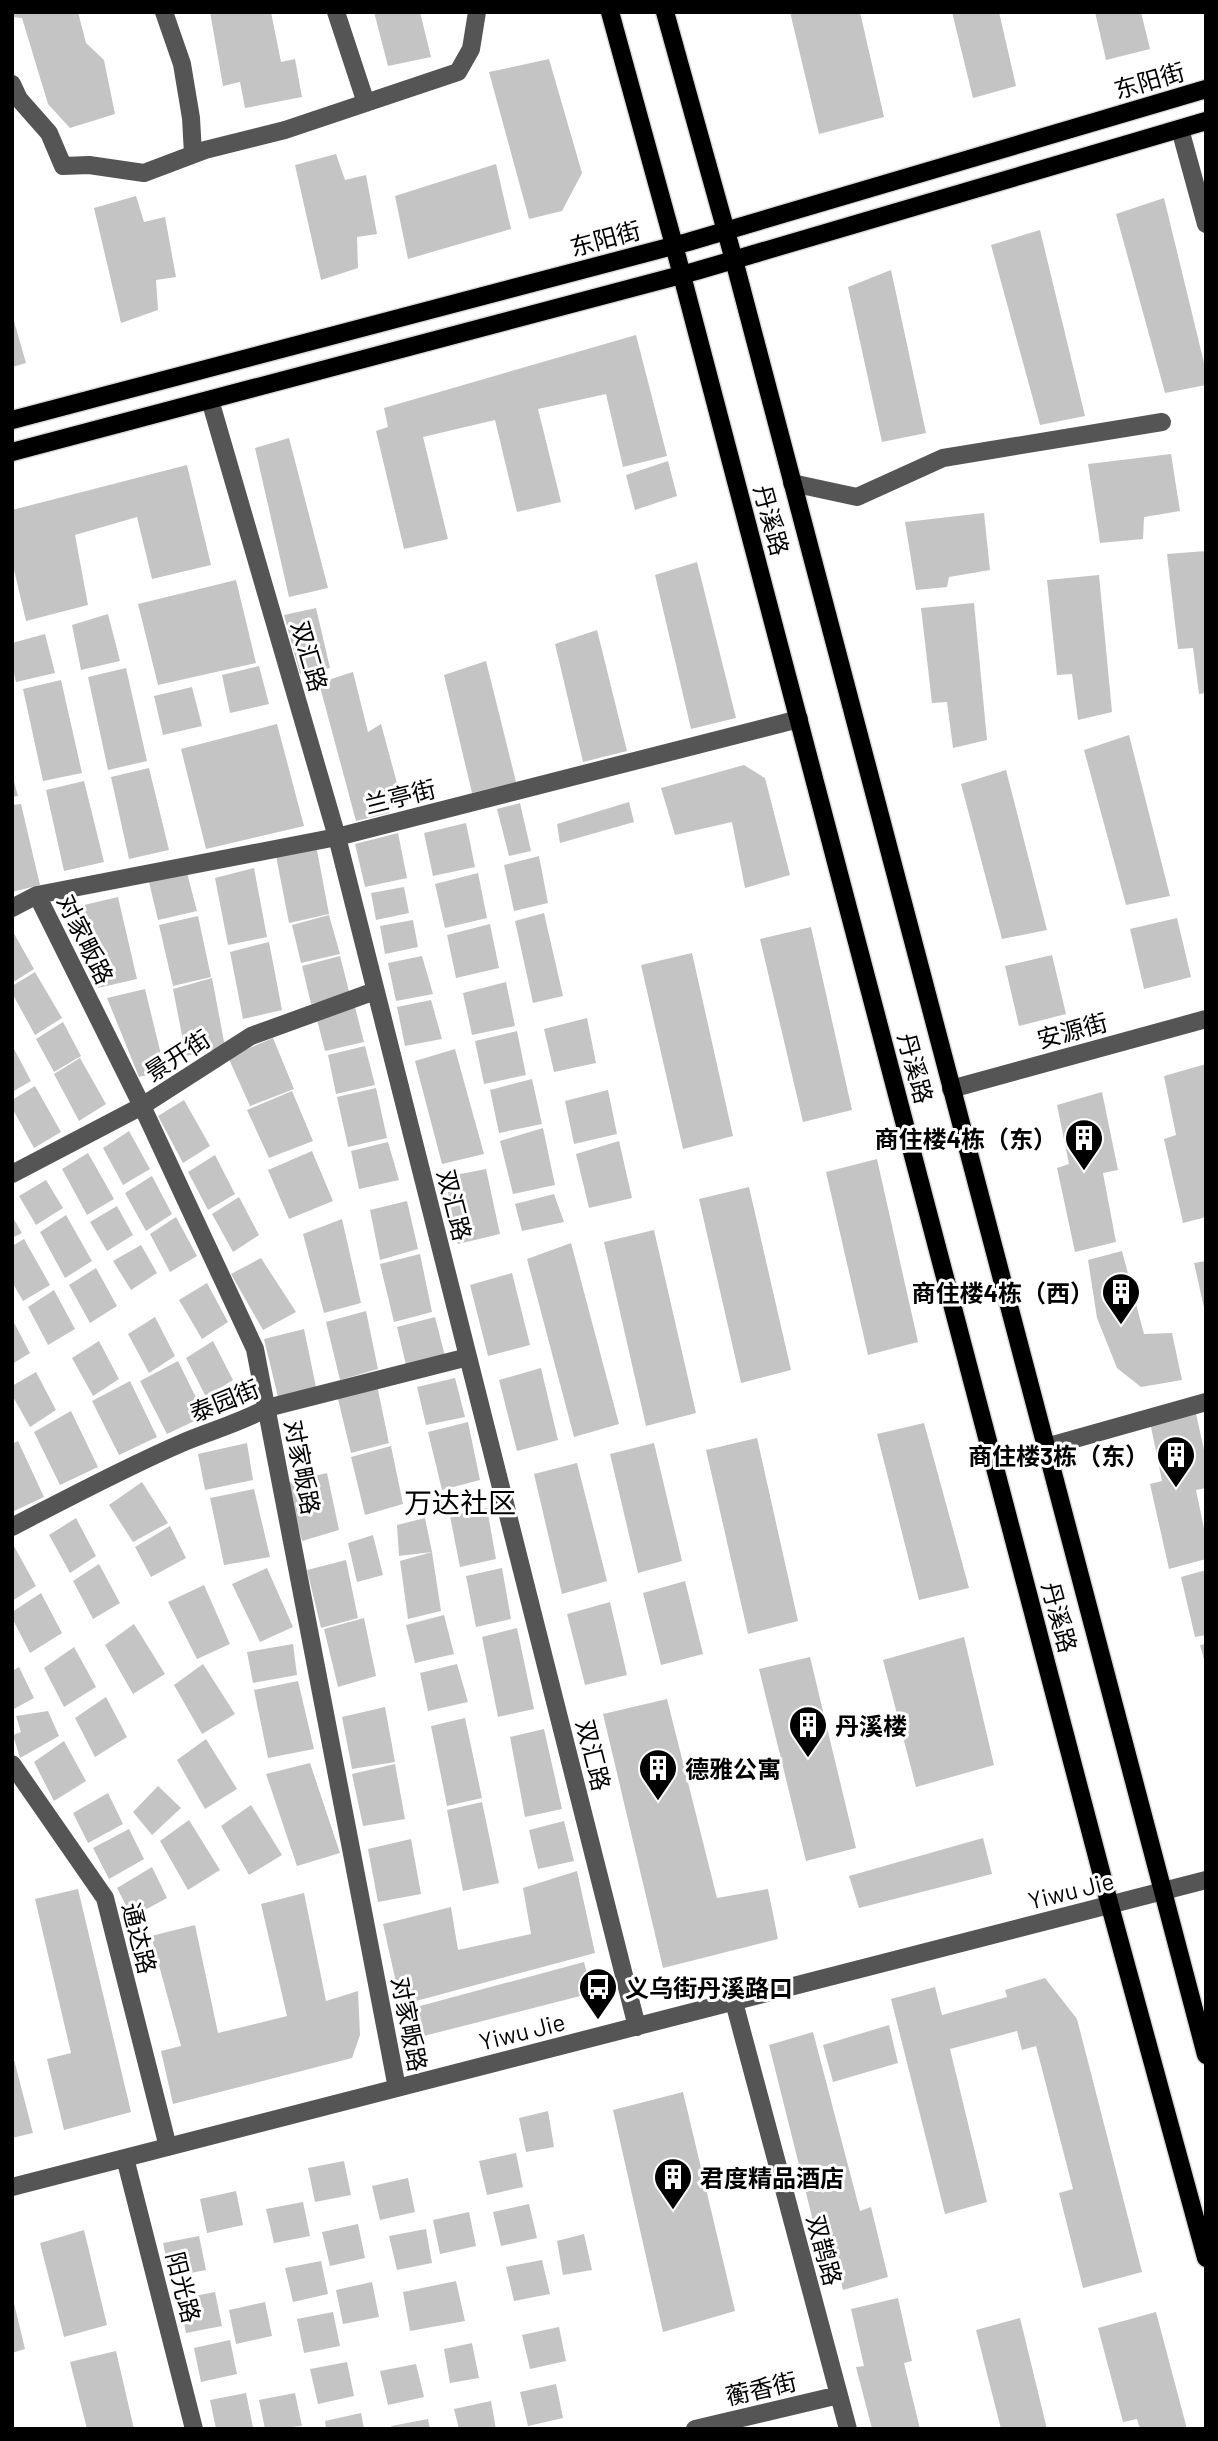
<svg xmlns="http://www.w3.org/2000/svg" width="1218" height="2441" viewBox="0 0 1218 2441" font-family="Barlow,'Noto Sans SC',sans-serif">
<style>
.building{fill:#c4c4c4}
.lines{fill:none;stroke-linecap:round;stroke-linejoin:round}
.major-casing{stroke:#dbdbdb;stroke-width:21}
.minor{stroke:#555;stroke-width:18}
.major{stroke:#000;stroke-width:18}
.labels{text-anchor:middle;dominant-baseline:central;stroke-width:6;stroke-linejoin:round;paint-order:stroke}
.street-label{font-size:24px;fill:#000;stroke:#fff}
.poi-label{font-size:24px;font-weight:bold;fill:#000;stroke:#fff;text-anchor:start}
.quarter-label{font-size:28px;fill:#000;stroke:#fff}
</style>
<rect width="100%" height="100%" fill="#fff"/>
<path class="building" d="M12 12H78L86 43 104 60 115 114 70 128 48 104 22 18 12 17Z
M210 12H271L281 62 295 59 302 97 245 108 240 82 223 86Z
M374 12H420L431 57 388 66Z
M790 12H860L884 117 819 134Z
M952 12H999L1016 86 973 98Z
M1095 12H1141L1150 49 1106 60Z
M549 59 582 173 562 211 529 219 489 72Z
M336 154 345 180 366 175 377 234 357 237 358 268 321 280 295 165Z
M496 164 511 229 408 259 395 196Z
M136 196 144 222 165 217 176 277 156 280 158 310 121 323 94 208Z
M1164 198 1206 371V385L1165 393 1116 214Z
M1040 230 1085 416 1040 425 991 245Z
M891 270 926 433 882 442 848 287Z
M12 314 26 363 12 367Z
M636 335 667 456 623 467 606 394 538 409 561 502 517 512 495 420 423 437 448 539 404 549 376 431 388 427 384 408Z
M289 438 328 588 289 597 255 448Z
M1171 454 1180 511 1144 517 1143 539 1100 543 1088 464Z
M668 461 677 496 635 510 626 475Z
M187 465 211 565 152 579 137 517 75 535 88 605 26 621 12 561V510Z
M984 513 990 570 949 577 947 587 916 590 905 522Z
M1206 551V693L1199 694 1193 648 1178 649 1167 554Z
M697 562 736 718 691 729 655 575Z
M1099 575 1112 712 1078 720 1072 674 1057 675 1047 580Z
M236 580 256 663 158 685 138 604Z
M974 603 987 740 953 748 947 702 932 703 921 608Z
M316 608 330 668 300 674 284 615Z
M108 614 120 661 81 670 72 625Z
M597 630 627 751 583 762 555 644Z
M45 634 55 673 16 682 12 665V643Z
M486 661 516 782 472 793 444 675Z
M259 666 269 704 230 713 222 675Z
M126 668 147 761 108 770 88 677Z
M353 672 368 732 381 724 400 794 389 813 356 821 319 683Z
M61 680 82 773 43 781 23 689Z
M192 687 202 726 163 735 154 696Z
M277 724 304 826 206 849 181 749Z
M1129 735 1170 896 1126 905 1084 750Z
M744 765 765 778 790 875 745 888 732 822 675 835 661 788Z
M149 768 169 850 129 859 111 777Z
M1006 770 1047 930 1002 939 961 784Z
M12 774 18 796 12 797Z
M84 781 104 862 64 871 46 790Z
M629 802 634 822 560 843 557 824Z
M520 803 531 851 509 856 497 809Z
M21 804 40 885 12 892V805Z
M466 823 475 867 433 876 424 833Z
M398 833 407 878 365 887 355 844Z
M316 845 329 914 289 923 276 856Z
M539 856 548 903 514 911 504 865Z
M254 868 267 937 228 945 215 878Z
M187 873 197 911 158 920 149 882Z
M478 873 487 918 445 928 435 884Z
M404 887 409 913 376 920 371 893Z
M118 897 137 979 98 988 80 906Z
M544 913 563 996 533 1003 515 921Z
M329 915 340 954 301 963 292 925Z
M198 916 211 977 173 986 159 925Z
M1177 918 1191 977 1144 989 1130 929Z
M413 920 418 947 385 954 380 926Z
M490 924 499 968 456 978 447 935Z
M811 927 852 1110 803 1122 760 939Z
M12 930 34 969 12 983Z
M269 942 282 1010 243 1019 230 952Z
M692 953 733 1136 683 1149 641 965Z
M1052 955 1066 1014 1019 1026 1005 966Z
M340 956 350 995 311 1004 302 966Z
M422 956 433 994 396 1001 388 963Z
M35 972 62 1018 35 1035 12 993V986Z
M212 978 225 1047 186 1056 173 989Z
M506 982 515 1026 472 1035 463 993Z
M145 989 165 1071 139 1077 107 998Z
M431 1000 442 1039 405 1046 397 1007Z
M355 1007 364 1042 325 1051 316 1016Z
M587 1018 596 1063 554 1072 544 1029Z
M63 1022 81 1056 54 1072 36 1039Z
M517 1031 526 1075 484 1084 475 1041Z
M273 1038 294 1089 250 1106 228 1057Z
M12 1045 31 1081 12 1092Z
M365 1046 375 1085 336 1094 328 1055Z
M455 1049 484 1154 442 1164 415 1061Z
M80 1058 106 1104 79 1121 54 1074Z
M1206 1064V1217L1183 1223 1164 1139 1176 1135 1164 1076Z
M532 1079 542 1124 499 1133 490 1090Z
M35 1086 61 1132 34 1148 12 1108V1100Z
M376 1088 387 1138 348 1147 337 1097Z
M608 1090 617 1134 574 1144 565 1101Z
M292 1091 313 1141 269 1158 247 1110Z
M1102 1092 1118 1170 1103 1173 1116 1242 1075 1252 1057 1168 1069 1164 1057 1105Z
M184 1100 210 1146 183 1163 158 1116Z
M543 1128 555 1185 513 1194 500 1141Z
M129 1131 150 1169 123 1185 103 1148Z
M619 1141 632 1198 589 1208 576 1154Z
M388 1142 399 1180 359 1189 351 1151Z
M312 1151 333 1201 289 1219 268 1170Z
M88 1153 114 1199 87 1215 62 1169Z
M215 1155 235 1194 208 1210 188 1172Z
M877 1159 918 1342 868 1355 826 1172Z
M486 1169 500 1234 458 1244 445 1177Z
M152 1176 172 1214 146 1231 125 1193Z
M46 1180 63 1208 36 1225 19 1196Z
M749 1187 791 1370 741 1383 699 1199Z
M554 1194 564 1222 522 1231 515 1204Z
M239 1197 259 1235 233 1252 212 1214Z
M407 1201 418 1249 380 1260 370 1210Z
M117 1206 133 1235 107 1251 90 1222Z
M66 1215 92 1261 65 1278 40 1232Z
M12 1216 22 1233 12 1238Z
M176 1217 197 1256 170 1272 150 1234Z
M342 1219 361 1303 324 1313 303 1234Z
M654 1230 696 1413 646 1426 604 1242Z
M24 1239 50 1285 23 1301 12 1282V1246Z
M571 1243 619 1424 574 1437 527 1259Z
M141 1245 157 1273 131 1290 113 1261Z
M1122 1251 1144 1334 1172 1333 1182 1380 1141 1387 1117 1368 1097 1318 1088 1260Z
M420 1254 432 1312 394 1322 380 1264Z
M261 1258 296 1312 263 1330 231 1274Z
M1206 1261V1312H1205L1194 1263Z
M96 1268 117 1306 90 1323 69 1285Z
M512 1273 530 1345 488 1356 470 1285Z
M207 1283 228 1322 202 1339 179 1300Z
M54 1290 75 1329 48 1345 28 1307Z
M366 1311 378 1369 340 1380 326 1322Z
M155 1317 175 1356 149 1373 128 1334Z
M435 1317 445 1356 406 1365 397 1327Z
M12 1319 30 1353 12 1364Z
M304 1329 316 1387 278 1397 264 1339Z
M99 1341 119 1379 93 1396 72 1358Z
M213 1341 233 1380 206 1397 186 1358Z
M178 1361 205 1416 167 1434 140 1381Z
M541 1368 558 1440 517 1451 499 1380Z
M36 1372 56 1410 30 1427 12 1395V1386Z
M455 1378 465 1417 426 1425 417 1387Z
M130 1381 157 1437 119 1455 92 1401Z
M377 1385 389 1443 351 1453 337 1395Z
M1195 1409 1206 1459V1488L1196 1490 1206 1538V1559L1169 1569 1150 1484 1162 1481 1150 1422Z
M71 1411 98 1467 60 1485 34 1432Z
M468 1422 480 1480 442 1490 428 1432Z
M924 1423 969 1588 919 1600 877 1434Z
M757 1438 798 1621 748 1634 706 1450Z
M18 1441 44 1497 12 1512V1444Z
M247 1443 253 1480 205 1490 198 1454Z
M654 1443 682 1561 638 1573 610 1454Z
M391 1446 403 1504 365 1515 351 1457Z
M577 1463 607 1581 562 1594 534 1474Z
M327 1473 339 1530 302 1541 287 1483Z
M142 1482 168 1523 133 1542 109 1505Z
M254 1489 270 1557 224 1565 210 1498Z
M487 1508 496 1559 460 1567 450 1516Z
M76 1518 96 1556 70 1573 49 1535Z
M425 1518 432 1552 441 1611 408 1619 400 1561 432 1552 399 1556 397 1525Z
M170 1526 186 1558 151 1577 135 1547Z
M373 1535 383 1575 357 1582 348 1543Z
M14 1546 36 1586 12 1601V1547Z
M346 1560 358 1618 321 1628 307 1570Z
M99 1564 120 1603 93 1619 73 1581Z
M267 1568 293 1627 260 1642 232 1584Z
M502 1568 511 1619 476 1627 466 1576Z
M1206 1570V1635L1195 1637 1181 1577Z
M685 1581 703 1654 661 1665 643 1593Z
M204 1585 230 1644 197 1659 168 1602Z
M41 1593 62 1633 30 1653 12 1618V1612Z
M610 1602 627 1675 585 1685 567 1614Z
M444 1615 454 1654 415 1663 406 1625Z
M364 1618 376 1676 338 1687 324 1629Z
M134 1624 165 1674 133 1694 105 1645Z
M517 1628 534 1709 498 1717 482 1637Z
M964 1637 994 1765 916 1787 883 1660Z
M293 1644 297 1675 253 1683 247 1652Z
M1206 1644V1663H1205L1200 1645Z
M74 1647 96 1687 64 1707 44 1668Z
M810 1657 856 1848 806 1861 759 1669Z
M203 1664 235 1714 202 1734 174 1685Z
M457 1664 468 1702 428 1711 420 1673Z
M19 1667 34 1698 12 1710V1671Z
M298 1681 314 1749 268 1758 254 1690Z
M106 1697 127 1737 95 1757 75 1718Z
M667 1699 717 1898 768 1889 778 1939 663 1968 603 1714Z
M385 1707 395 1762 352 1769 342 1717Z
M48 1711 59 1736 20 1758 13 1735 21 1732 16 1716Z
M465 1718 482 1798 447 1806 431 1726Z
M544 1729 562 1809 525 1817 510 1737Z
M206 1739 237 1789 205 1809 177 1760Z
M64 1741 86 1781 54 1801 34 1762Z
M310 1763 340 1853 297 1866 266 1774Z
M395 1764 405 1819 363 1826 352 1774Z
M158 1786 181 1808 152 1835 133 1812Z
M108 1793 123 1824 88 1843 73 1813Z
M482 1802 499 1883 463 1891 447 1810Z
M251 1805 282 1855 249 1875 221 1826Z
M189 1820 220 1870 188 1890 160 1841Z
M564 1821 574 1861 538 1869 529 1830Z
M129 1829 144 1859 109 1879 93 1848Z
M983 1838 992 1874 859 1908 849 1876Z
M411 1839 421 1894 378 1902 368 1849Z
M152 1867 167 1898 132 1917 117 1888Z
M577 1871 595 1953 401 2005 383 1924 451 1907 458 1950 531 1934 523 1888Z
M78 1889 131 2112 64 2130 47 2059 71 2053 35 1899Z
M304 1893 326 2001 358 1991 360 2035 352 2058 173 2104 161 2051 181 2046 151 1936 195 1925 218 2033 287 2016 261 1904Z
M584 1962 592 1993 416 2038 409 2009Z
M1045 1978 1077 2019 1142 2272 1083 2288 1059 2193 1073 2189 1036 2046 1022 2050 1017 2031 950 2049 987 2202 945 2214 891 1999 935 1987 942 2015 1007 1997 1005 1990Z
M889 2025 898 2063 833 2082 823 2045Z
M813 2032 860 2211 871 2207 888 2277 843 2290 829 2232 817 2237 769 2045Z
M12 2052 33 2133 12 2138Z
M683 2092 735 2311 663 2332 613 2110Z
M548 2111 554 2147 526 2152 519 2118Z
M516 2153 523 2187 487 2195 479 2161Z
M344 2161 351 2195 315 2202 308 2168Z
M408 2178 415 2212 380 2220 372 2186Z
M236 2191 243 2225 207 2233 200 2199Z
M303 2202 310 2236 274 2243 266 2209Z
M529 2204 537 2238 501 2246 493 2212Z
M469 2212 476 2246 440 2254 433 2220Z
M358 2224 365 2258 330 2266 322 2232Z
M426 2229 432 2263 397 2270 389 2236Z
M84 2230 107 2325 64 2337 40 2243Z
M584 2234 592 2270 563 2275 557 2241Z
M199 2236 206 2270 170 2277 163 2243Z
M542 2260 550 2294 514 2301 506 2267Z
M321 2261 328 2294 293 2302 285 2268Z
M456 2281 465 2321 410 2331 403 2292Z
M372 2282 379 2317 343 2324 336 2290Z
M215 2292 222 2326 186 2333 179 2299Z
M898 2298 912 2361 904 2363 920 2429H872L856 2367 864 2366 851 2309Z
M13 2299 25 2349 12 2353V2300Z
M265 2302 272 2336 236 2344 229 2310Z
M333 2312 340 2346 304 2353 297 2319Z
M1156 2312 1187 2429H1140L1137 2419 1123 2422 1098 2328Z
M1020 2318 1047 2429H1001L976 2330Z
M559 2327 566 2361 530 2369 522 2335Z
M230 2340 237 2374 201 2382 194 2348Z
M472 2343 479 2378 450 2383 444 2349Z
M116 2351 134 2429H87L70 2362Z
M347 2362 354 2396 318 2404 310 2369Z
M416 2364 424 2397 388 2405 380 2371Z
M556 2384 563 2418 528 2426 520 2392Z
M246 2393 253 2427 216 2429 210 2400Z
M295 2393 302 2426 265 2429 259 2400Z
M491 2401 496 2429H459L454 2409Z
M361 2413 364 2429H326L325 2421Z
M428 2419 430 2429H392L391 2426Z"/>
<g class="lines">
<defs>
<path id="major" d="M610 12 674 245 1110 1906 1206 2258
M665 12 734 260 1206 2055
M12 420 688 242 1206 89
M12 452 696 271 1206 121"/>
</defs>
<use href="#major" class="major-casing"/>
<path class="minor" d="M164 12 182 64 191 118 193 154
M336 12 366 103
M12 84 19 99 49 133 63 166 89 165 144 173 205 150 285 130 458 72 471 49 477 12
M1180 129 1206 224
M210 400 337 837 637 2027
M792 483 857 497 943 458 1162 422
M37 895 142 1106 255 1349 397 2088
M12 908 37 895 337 837 799 719
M951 1089 1206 1019
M12 1174 142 1106 251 1036 375 991
M1046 1447 1206 1402
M12 1527C68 1498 124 1468 182 1443 210 1431 240 1423 267 1408L468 1357
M12 1764 105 1898 168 2147
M734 2002 848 2429
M125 2158 194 2429
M12 2187 1206 1880
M695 2429 839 2395"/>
<use href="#major" class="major"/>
</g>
<defs>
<symbol id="building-pin" viewBox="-11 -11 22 30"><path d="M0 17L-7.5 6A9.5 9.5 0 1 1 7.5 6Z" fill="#000" stroke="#fff"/><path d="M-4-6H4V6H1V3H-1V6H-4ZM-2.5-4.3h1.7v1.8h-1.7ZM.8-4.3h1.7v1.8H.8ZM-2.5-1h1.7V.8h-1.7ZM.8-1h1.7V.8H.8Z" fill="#fff"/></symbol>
<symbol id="bus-pin" viewBox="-11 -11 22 30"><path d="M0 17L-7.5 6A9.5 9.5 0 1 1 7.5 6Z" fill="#000" stroke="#fff"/><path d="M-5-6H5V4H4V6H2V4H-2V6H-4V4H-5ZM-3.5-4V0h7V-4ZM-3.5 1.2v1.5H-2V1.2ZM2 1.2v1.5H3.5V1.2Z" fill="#fff"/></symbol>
</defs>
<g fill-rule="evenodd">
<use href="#building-pin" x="1062" y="1116" width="44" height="60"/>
<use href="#building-pin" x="1099" y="1270" width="44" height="60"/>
<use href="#building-pin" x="1154" y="1433" width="44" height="60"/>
<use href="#building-pin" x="786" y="1703" width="44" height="60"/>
<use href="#building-pin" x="636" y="1746" width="44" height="60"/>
<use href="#bus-pin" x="576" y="1965" width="44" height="60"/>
<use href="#building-pin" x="651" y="2155" width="44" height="60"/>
</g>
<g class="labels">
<g class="street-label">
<text transform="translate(1149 80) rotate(-16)">东阳街</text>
<text transform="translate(605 238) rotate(-15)">东阳街</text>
<text transform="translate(772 520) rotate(75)">丹溪路</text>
<text transform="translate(310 656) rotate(74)">双汇路</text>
<text transform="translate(400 796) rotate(-14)">兰亭街</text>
<text transform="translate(86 939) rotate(64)">对家畈路</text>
<text transform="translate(1072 1030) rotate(-15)">安源街</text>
<text transform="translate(177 1055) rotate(-33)">景开街</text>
<text transform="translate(916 1068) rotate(75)">丹溪路</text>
<text transform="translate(455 1205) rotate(76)">双汇路</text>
<text transform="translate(224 1400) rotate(-22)">泰园街</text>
<text transform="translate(303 1467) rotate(79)">对家畈路</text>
<text transform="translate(1060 1617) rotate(75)">丹溪路</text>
<text transform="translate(594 1755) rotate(76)">双汇路</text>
<text transform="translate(1071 1890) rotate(-14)">Yiwu Jie</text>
<text transform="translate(140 1938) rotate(76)">通达路</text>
<text transform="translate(410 2024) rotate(79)">对家畈路</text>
<text transform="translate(522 2031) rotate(-14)">Yiwu Jie</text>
<text transform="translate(825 2250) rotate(75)">双鹊路</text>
<text transform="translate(184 2287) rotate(76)">阳光路</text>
<text transform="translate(761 2388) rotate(-13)">蘅香街</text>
</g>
<g class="poi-label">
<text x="1057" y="1138" text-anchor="end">商住楼4栋（东）</text>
<text x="1094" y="1292" text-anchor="end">商住楼4栋（西）</text>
<text x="1149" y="1455" text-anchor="end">商住楼3栋（东）</text>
<text x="835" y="1725">丹溪楼</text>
<text x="685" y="1768">德雅公寓</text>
<text x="625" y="1987">义乌街丹溪路口</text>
<text x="700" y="2177">君度精品酒店</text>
</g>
<g class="quarter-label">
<text x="460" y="1502">万达社区</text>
</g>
</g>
<rect width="1218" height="2441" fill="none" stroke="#000000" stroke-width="28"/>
</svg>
